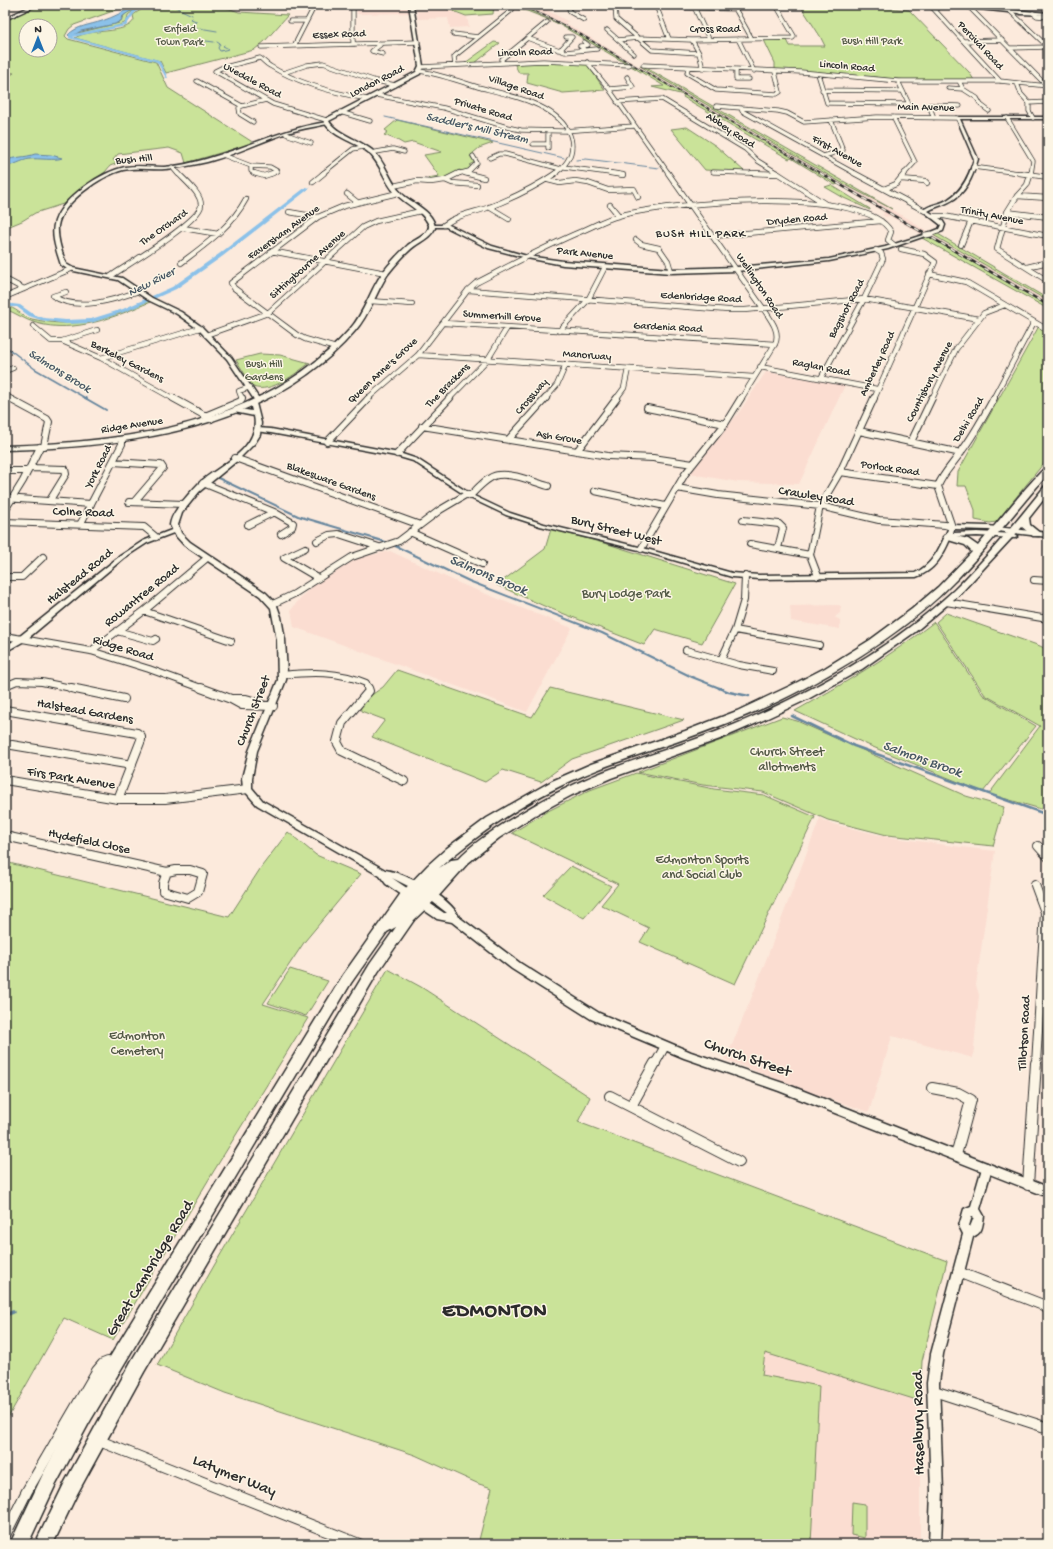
<svg xmlns="http://www.w3.org/2000/svg" width="1053" height="1549" viewBox="0 0 1053 1549" font-family="'Gochi Hand',sans-serif">
<style>
.built{fill:#fbddd1}
.green{fill:#cae399;stroke:#7a8762;fill-rule:evenodd}
.water{fill:#8bc1e9;stroke:#65859d}
.lines{fill:none;stroke-linecap:round;stroke-linejoin:round}
.stream-far4{stroke:#65859d;stroke-width:1}
.stream-far3{stroke:#65859d;stroke-width:1.5}
.stream-far2{stroke:#65859d;stroke-width:2}
.stream-far1{stroke:#65859d;stroke-width:2.5}
.stream{stroke:#65859d;stroke-width:3.5}
.canal{fill:#8bc1e9;fill-rule:evenodd}
.minor-far4-casing{stroke:#2b2b2b;stroke-width:5}
.minor-far3-casing{stroke:#2b2b2b;stroke-width:6}
.minor-far2-casing{stroke:#2b2b2b;stroke-width:8}
.minor-far1-casing{stroke:#2b2b2b;stroke-width:10}
.minor-casing{stroke:#2b2b2b;stroke-width:12}
.tertiary-casing{stroke:#2b2b2b;stroke-width:3}
.secondary-casing{stroke:#2b2b2b;stroke-width:3}
.primary-casing{stroke:#2b2b2b;stroke-width:3}
.trunk-casing{stroke:#2b2b2b;stroke-width:3}
.minor-far4{stroke:#fcf5e5;stroke-width:3.5}
.minor-far3{stroke:#fcf5e5;stroke-width:4.5}
.minor-far2{stroke:#fcf5e5;stroke-width:6}
.minor-far1{stroke:#fcf5e5;stroke-width:8}
.minor{stroke:#fcf5e5;stroke-width:10}
.tertiary{fill:#fcf5e5;fill-rule:evenodd}
.secondary{fill:#fcf5e5;fill-rule:evenodd}
.primary{fill:#fcf5e5;fill-rule:evenodd}
.trunk{fill:#fcf5e5;fill-rule:evenodd}
.rail-far1-casing{stroke:#2b2b2b;stroke-width:1.5}
.rail-casing{stroke:#2b2b2b;stroke-width:2.5}
.rail-far1{stroke:#fcf5e5;stroke-width:1;stroke-dasharray:3.5;stroke-linecap:butt}
.rail{stroke:#fcf5e5;stroke-width:1.5;stroke-dasharray:5;stroke-linecap:butt}
.tertiary-bridge-casing{stroke:#2b2b2b;stroke-width:7;stroke-linecap:butt}
.tertiary-bridge{stroke:#fcf5e5;stroke-width:5}
.labels{text-anchor:middle;dominant-baseline:central;stroke-width:3;stroke-linejoin:round;paint-order:stroke}
.far-park-label{font-size:11px;fill:#535946;stroke:#fcf5e5}
.far-street-label{font-size:11px;fill:#2b2b2b;stroke:#fcf5e5}
.far-water-label{font-size:12px;font-style:italic;fill:#485864;stroke:#fcf5e5}
.far-neighbourhood-label{font-size:12px;letter-spacing:1px;fill:#2b2b2b;stroke:#fcf5e5}
.street-label{font-size:13px;fill:#2b2b2b;stroke:#fcf5e5}
.park-label{font-size:13px;fill:#535946;stroke:#fcf5e5}
.water-label{font-size:14px;font-style:italic;fill:#485864;stroke:#fcf5e5}
.near-street-label{font-size:16px;fill:#2b2b2b;stroke:#fcf5e5}
.near-district-label{font-size:20px;font-weight:bold;letter-spacing:1px;fill:#2b2b2b;stroke:#fcf5e5}
</style>
<rect width="100%" height="100%" fill="#fceadc"/>
<filter id="ink" filterUnits="userSpaceOnUse"><feTurbulence type="fractalNoise" baseFrequency=".025" numOctaves="2"/><feDisplacementMap in="SourceGraphic" scale="8" xChannelSelector="R" yChannelSelector="G"/><feConvolveMatrix kernelMatrix="1 2 1 2 8 2 1 2 1" color-interpolation-filters="sRGB"/></filter>
<g filter="url(#ink)">
<path class="built" d="M357 5H404L409 7 410 13 357 14Z
M417 5H436L467 17 469 27 450 28 448 18 418 19 416 6Z
M518 5H526L537 9H538L530 5H547L543 8 569 22H564L637 65 631 64 567 27Z
M633 66H640L842 183 909 219 928 233 1048 301V306L924 234H921L890 216 886 217 882 215 884 214 882 211 837 184Z
M766 372 845 385 799 484 738 482 690 474 740 411Z
M390 551 461 584 572 628 527 712 294 627 291 610 302 596 313 586 358 558Z
M838 605 841 606 840 613 835 617 840 620V629L791 621 790 606Z
M820 818 829 823 888 837 961 847 995 851 976 985 979 995 973 1058 892 1036 869 1112 818 1095 724 1059 732 1045 753 994Z
M765 1352 920 1401V1544H478L492 1488Z"/>
<path class="green" d="M38 5H130L74 25 69 29 65 36 68 39 156 62 168 88 254 143 186 163 183 153 169 148 118 154 113 160 118 163 110 166 105 172 63 204 35 213 22 221 5 228V78L14 73 5 72V20ZM26 26H50V50H26Z
M148 5H219L239 12 288 15 265 41 254 50 166 73 160 61 75 38C89 28 126 35 134 20L133 15Z
M438 5H518L574 31 631 65 627 64 555 22 527 11 494 5 493 14 466 16Z
M800 5H858L909 10 969 72 974 80H911L775 71V63L764 40H787L790 46H825L820 36Z
M133 9H136L128 15 127 21C120 28 88 33 77 33L119 23 125 14Z
M494 42 500 43 475 63H465Z
M535 62 587 64 605 90 563 93 527 83 528 73H519L514 63Z
M631 66 636 67 838 184 835 185 791 158 789 159 683 97 684 95 652 87 664 86Z
M640 66H643L892 209 842 183Z
M397 120 493 143 479 148 473 153 474 155 470 156 475 162 469 165 471 166 467 170 441 179 430 180 428 178 439 176 424 155 442 152 413 142 404 144 397 140 384 135 388 132 385 130Z
M687 127 716 146 745 172 705 170 671 129Z
M831 185 870 209V210L844 198 825 187Z
M938 234 1048 299V301L933 235Z
M929 237 1048 306V309L922 238Z
M148 301 150 302C115 317 75 334 36 323 25 320 16 313 5 309V307C16 306 21 317 32 319 77 329 107 320 148 301Z
M1039 326 1048 332V458L996 522 990 523 975 520V510L966 486H957L958 472Z
M260 354 280 355 310 363C296 373 271 394 253 387L236 360Z
M551 529 611 545 735 584 702 643 655 629 644 645 544 606 497 585 545 549Z
M946 613 1040 646 1048 650V811L989 794 1040 726 985 695 936 622Z
M934 622 983 695 1036 726 983 792 868 745 795 711C845 683 889 657 934 622Z
M397 670 532 717 550 688 684 720 572 759 541 782 503 770 485 782 372 737 385 720 361 711 360 703 383 687Z
M782 717 797 721 966 796 1004 807 993 846 887 835 828 820 763 792 703 785 638 772Z
M636 773 714 789 764 795 815 817 735 984 640 942 649 928 601 905 618 884 512 833 546 812 590 790Z
M288 832 316 855 361 874 305 941 263 1004 308 1018 212 1174 113 1340 64 1318 5 1423V862L229 917 262 866Z
M571 866 611 886 584 918 543 895Z
M290 969 328 981 306 1016 268 1003Z
M388 969 421 987 590 1097 578 1122 947 1261 922 1361 920 1401 765 1353 762 1375 819 1386 811 1544H478L492 1488 479 1484 415 1455 225 1393 157 1365 215 1264Z
M852 1502 865 1504V1538L851 1535Z"/>
<path class="water" d="M136 5H145C136 11 130 9 121 18L122 20 115 24 81 31 70 37 68 35C76 26 90 25 102 21 114 17 125 11 136 5Z
M35 154 51 155 62 158C56 161 38 158 30 159 21 160 14 166 5 166V161C15 156 25 158 35 154Z"/>
<g class="lines">
<path class="stream-far4" d="M140 7H173
M175 7 192 15
M192 18 191 19 196 21
M196 22 189 27 198 28
M200 28 204 29
M205 29 217 31
M206 41 214 42
M217 42 220 44 218 48 220 51 229 49 223 46 224 45
M385 117 564 158
M576 160 586 159 659 168"/>
<path class="stream-far3" d="M5 346 35 369 87 399"/>
<path class="stream-far2" d="M85 398 106 410
M218 478 298 516 389 543 469 581 602 633 692 677 722 689"/>
<path class="stream-far1" d="M719 688 729 692 749 696
M792 716 854 746 1048 815"/>
<path class="stream" d="M5 1315 13 1312"/>
<path class="canal" d="M136 6H138L139 9 134 14 126 26 73 37 159 60 168 78H166L157 62 69 38V34L75 31 78 32 74 34 124 24Z
M306 187 310 188 223 256 176 289 127 311 91 323 66 324 41 320 29 316 17 307H5V303L20 305 33 314 44 318 66 320 91 319 123 309 172 287 219 254Z"/>
<defs>
<path id="minor-far4" d="M353 5V42L355 44
M568 5H597
M568 5 570 12 584 20
M599 5 735 9
M733 5 752 39
M930 5 1000 81
M615 6 616 19 652 50 699 53
M657 8 669 39
M970 8 1044 83 1045 86
M695 9 709 39
M1010 11 1048 47
M1033 13 1037 16 1048 17
M290 21H306
M607 30 634 54
M453 34 478 37
M527 38 565 52 597 49
M738 39 754 71
M618 40 638 38 692 40 793 38 794 36 776 5
M692 40 699 53 703 69
M963 41 1002 40
M294 46 315 5
M261 47 418 42
M583 48 580 46 588 45 584 42
M1009 48 1047 47
M558 50 562 48 572 37H566
M372 51 380 45 379 43
M372 51 383 54
M587 62 609 89 669 174
M502 63V59L547 22
M455 65 454 57 456 55 512 10
M643 65 801 72 898 81H1000L1048 86
M421 67 543 61 629 65
M688 68 687 73 716 90 777 94 780 92 775 72
M419 71C439 74 459 81 478 87 501 93 525 98 545 109 573 125 584 153 554 174
M736 71V79H749
M283 73 307 65 323 63 376 81 395 85
M818 74 827 103 909 104 898 81
M197 81 242 106 266 100
M959 81 963 89 977 98 981 105 989 111
M1017 83 1021 94 1029 103V111L1033 118
M948 88 963 89
M609 89 633 87 627 77
M822 90 903 91
M376 95 444 108 507 127 521 130 563 131 634 126
M617 102 662 99 745 149 758 161 779 174
M1029 103 1048 102
M242 106 239 108 240 114 253 122
M716 106 778 111 787 113 804 122 877 117 957 118
M741 108 742 111 856 174
M340 112 370 121
M893 117 915 162 904 174
M934 118 929 105 960 106
M1007 118 1033 161 1031 174
M326 120 273 104 215 71 221 68 260 58C263 60 266 64 270 66 299 84 334 93 367 99
M548 132V148
M286 134 311 143
M533 144H548
M371 153 393 149 404 152
M223 155 251 166
M824 156 843 150 831 120
M490 158 499 154H505L561 169
M251 166 270 167 277 171 271 174
M251 166V171L256 174
M172 167 178 174
M564 167 617 174
M973 167 1027 174
M713 172 778 174
M464 173 469 174
M322 174 353 149 363 147
M457 174 469 171 477 163 473 156"/>
<path id="minor-far3" d="M254 173 264 176 273 173
M465 173 484 178
M610 173 623 175
M668 173 763 308C770 319 781 331 775 344L741 399
M752 173 778 174
M777 173 824 203
M854 173 925 211
M1019 173 1048 177
M1031 173 1027 185 1017 196 1007 212 997 249 1048 281
M901 179 925 181 927 183
M445 180 452 183 477 185
M548 180 560 183 575 181 588 183 608 190 634 189 638 197
M313 182 324 173
M393 186 417 181 431 182 445 180 459 173
M884 189 896 184 905 173
M347 194 357 202
M1017 196 1048 198
M610 205 619 216
M489 207 509 219
M289 212 318 217
M1007 212 1048 217
M932 216H944L1048 236
M444 225C457 215 472 213 487 208 511 199 534 188 556 173
M183 228 218 234
M714 236 881 221
M636 240 641 244 659 248 668 261 671 271
M961 245 971 221
M271 251 386 273
M181 263C206 244 231 227 246 199
M1027 267 1048 262
M929 274 966 282 1048 330
M111 276C127 265 201 221 201 205 201 193 185 181 178 173
M5 279 24 289
M468 290 728 310H745L864 299 979 319
M66 292 53 296C77 312 114 300 139 291
M5 297 71 269
M370 301 412 304
M444 323 775 344
M33 326 51 341H62L101 358 174 399
M559 331 588 300 605 267
M206 335 268 313 363 227 376 221 421 211
M62 341 97 330
M336 348 305 339 297 335 234 288 231 283 318 217 344 206 398 193
M418 355 754 377
M101 358 200 328
M760 367 877 389
M5 371 13 368
M821 378 864 299 883 259 881 253 876 250
M5 396 10 399
M242 399 239 391 250 387
M367 399 418 355 468 290 476 283C511 265 546 246 582 231 594 226 606 219 618 216 665 203 866 184 891 232L888 240 894 245
M449 399 488 359 507 328
M545 399 557 385 566 364
M616 399 624 388 628 369
M874 399 935 262 924 254 901 249
M932 399 956 349 984 313 1005 305
M993 399 1034 322"/>
<path id="minor-far2" d="M8 398 47 419 49 422 44 446
M173 398 211 419
M647 408 725 424
M205 416 241 401 242 398
M422 426 608 456 653 458 693 464
M859 431 961 453
M508 440 546 398
M327 442 369 398
M911 442 932 398
M577 451 617 398
M397 454 450 398
M235 458 420 525
M113 462 161 465 163 468 134 502
M30 468 65 469 66 474 50 500
M5 471H28
M840 472 938 486
M203 483 274 512 248 525
M677 488 718 495 820 506 879 520 945 525 952 527
M595 491 665 506
M470 496C477 489 488 476 498 475 514 473 533 482 548 486
M5 498 91 504
M129 502 184 504
M5 510 23 481 40 447
M274 512 293 523 292 527 281 534
M743 520 779 524 783 528 778 548
M5 522 144 527 156 537
M81 523 122 444V440
M952 527 938 486C943 473 953 464 961 452 974 435 984 416 994 398
M410 532 482 564
M317 541 329 535 339 534 382 548
M750 544 810 555
M305 548 284 558 318 578
M641 549 685 474 725 424 741 398
M818 576 810 555 820 506 840 472 874 398
M5 577H22L43 557
M1034 580 1048 581
M946 602 1048 619
M273 604 294 594 352 557 399 541 440 510 467 494
M144 611 231 641
M735 630 819 645
M117 631 153 641 156 639
M5 636 91 651 149 669 204 689
M686 650 739 665 773 671
M91 651 144 611 207 558
M721 660 735 630 744 600 745 576
M283 675C312 672 338 671 366 683L368 689
M5 686 17 681 42 682 76 689"/>
<path id="minor-far1" d="M71 688 124 699
M201 688 231 699 242 705 273 706
M368 688 369 691 342 723 337 742 342 751 404 781
M233 699H246L260 703
M5 710 137 733 141 736V740L118 799
M12 745 132 765
M5 780 118 799H165L248 789
M5 836 167 872
M1038 846 1048 857
M176 870H190L203 874 198 892 188 898 163 891V883L167 872Z
M1035 885 1045 912 1036 1064
M655 1064 665 1046"/>
<path id="minor" d="M932 1088 958 1093 971 1100 956 1155
M610 1096 739 1162
M631 1106 655 1063
M1028 1185 1036 1063
M958 1272 1048 1307
M934 1391 1048 1428
M97 1440 359 1544
M5 1535 27 1491 97 1371 103 1364 108 1362 112 1367"/>
<path id="tertiary" d="M33 5H38L5 20V18Z
M956 117H1048V119H960L978 159C973 176 966 194 949 202 942 206 934 207 928 211L942 220 945 225 943 231 931 235H929V233L939 229 941 225 923 211C928 205 936 205 943 202 961 194 969 177 974 159Z
M327 122H328V124C313 127 299 129 284 134 258 143 234 155 207 162 193 165 179 168 165 169 151 170 137 167 123 170 102 175 61 203 58 226 57 239 62 252 66 264L73 268 122 278 152 298 181 312 202 327 231 357 260 400 259 401H255L227 359 198 329 177 314 148 300 118 280 69 270 61 265C57 252 50 235 55 221 63 197 101 172 125 167 138 165 151 167 164 167 178 166 192 163 206 159 247 148 284 128 327 122Z
M430 225H449L492 246 527 256 563 261 671 269 737 267 829 259 885 247 926 234 928 235 888 249 829 261 737 271 671 273 563 265 527 258 488 248 446 227H430Z
M257 428 271 429 399 453 417 459 472 495 510 513 544 524 643 548 732 573 759 575 915 573C934 564 941 545 949 527L952 525 988 526 1048 533V537L988 530 954 529 953 533 977 532 1015 534 1018 536 1015 538 977 536 951 537C944 554 935 571 916 577L759 579 732 577 639 550 540 526 506 515 468 497 413 461 396 456 271 433 255 431V429Z
M174 529 177 531 176 532 147 543 124 558 26 640 5 652V647L20 636 120 556 143 541Z
M987 1163 991 1165 992 1168 980 1209 984 1216C982 1227 983 1232 973 1237L943 1354 939 1383 943 1491 941 1544H929L931 1491 927 1383 931 1354 963 1234 959 1226 964 1209 971 1206 982 1168 983 1165ZM972 1216 974 1217 970 1227 969 1226Z"/>
<path id="secondary" d="M253 401 256 403 261 423 260 435 255 443 238 460 199 492 182 513 178 525 181 533 190 542 266 593 276 603 281 617 285 640 287 673 286 680 257 751 252 778V788L263 801 385 870C406 873 450 897 459 917L520 963 599 1013 691 1052 786 1084 1048 1187V1197L779 1091 684 1058 591 1019 512 969 452 922 437 919 386 884 380 876 257 805 243 789 242 778 249 751 278 680 277 640 271 608 260 596 184 545 175 535 170 525C171 517 175 512 179 506 185 498 192 490 199 483 219 465 261 449 254 416L234 412 231 410 234 408 252 411 250 403ZM392 878 420 892 447 913H444Z"/>
<path id="primary" d="M409 5H413L423 66 420 74 329 121C335 133 360 140 372 150 386 162 389 181 401 193 411 203 434 211 435 228 431 238 419 242 411 249 402 257 395 265 388 274 376 292 370 314 355 331 270 430 127 447 5 450V446C127 442 264 426 350 329 365 312 370 290 383 272 391 262 399 253 408 245 414 240 423 237 427 231 429 228 429 228 429 225 422 210 406 205 395 193 384 181 381 164 368 152 354 141 331 137 323 120L416 72 419 66Z
M939 5H957L1048 13V15L1020 14 1018 13Z"/>
<path id="trunk" d="M1048 466V474C1018 508 990 545 958 578 908 630 844 669 779 701 745 717 711 730 676 742 644 753 612 763 582 776 529 799 482 830 439 868L451 860 458 859C472 844 491 832 508 821 538 802 570 785 603 772 652 753 702 739 750 718 823 686 895 645 954 590 987 558 1016 522 1045 486L1048 485V494L1029 518 1030 525 1041 534 1039 536H1033L1022 527 960 594 915 632 862 669 808 699 757 723 720 739 611 778 572 795 535 815 499 838 468 863 436 899 414 920 378 972 144 1372 77 1494 53 1544H35L65 1482 132 1360 370 964 396 927 387 932 351 983 89 1423 55 1486 28 1544H10L43 1474 77 1411 343 975 401 893 428 865 447 848 487 818 552 781 591 764 685 731 737 711 790 686 825 668 870 640 912 609 938 587 972 552 965 545 945 539 943 537 945 535 948 534 968 539 978 546C987 535 1040 469 1048 466Z"/>
</defs>
<use href="#minor-far4" class="minor-far4-casing"/>
<use href="#minor-far3" class="minor-far3-casing"/>
<use href="#minor-far2" class="minor-far2-casing"/>
<use href="#minor-far1" class="minor-far1-casing"/>
<use href="#minor" class="minor-casing"/>
<use href="#tertiary" class="tertiary-casing"/>
<use href="#secondary" class="secondary-casing"/>
<use href="#primary" class="primary-casing"/>
<use href="#trunk" class="trunk-casing"/>
<use href="#minor-far4" class="minor-far4"/>
<use href="#minor-far3" class="minor-far3"/>
<use href="#minor-far2" class="minor-far2"/>
<use href="#minor-far1" class="minor-far1"/>
<use href="#minor" class="minor"/>
<use href="#tertiary" class="tertiary"/>
<use href="#secondary" class="secondary"/>
<use href="#primary" class="primary"/>
<use href="#trunk" class="trunk"/>
<defs>
<path id="rail-far1" d="M520 5 550 18 580 34 822 174"/>
<path id="rail" d="M820 173 1048 305"/>
</defs>
<use href="#rail-far1" class="rail-far1-casing"/>
<use href="#rail" class="rail-casing"/>
<use href="#rail-far1" class="rail-far1"/>
<use href="#rail" class="rail"/>
<defs>
<path id="tertiary-bridge" d="M926 235 931 234"/>
</defs>
<use href="#tertiary-bridge" class="tertiary-bridge-casing"/>
<use href="#tertiary-bridge" class="tertiary-bridge"/>
</g>
</g>
<g class="labels">
<g class="far-park-label">
<text x="180" y="30">Enfield<tspan x="180" dy="13">Town Park</tspan></text>
<text x="872" y="42">Bush Hill Park</text>
<text x="264" y="365">Bush Hill<tspan x="264" dy="13">Gardens</tspan></text>
</g>
<g class="far-street-label">
<text x="715" y="30">Cross Road</text>
<text transform="translate(339 35) rotate(-2)">Essex Road</text>
<text transform="translate(980 46) rotate(47)">Percival Road</text>
<text transform="translate(525 53) rotate(-2)">Lincoln Road</text>
<text transform="translate(847 67) rotate(5)">Lincoln Road</text>
<text transform="translate(252 81) rotate(28)">Uvedale Road</text>
<text transform="translate(377 82) rotate(-27)">London Road</text>
<text transform="translate(516 88) rotate(19)">Village Road</text>
<text transform="translate(926 108) rotate(1)">Main Avenue</text>
<text transform="translate(483 110) rotate(17)">Private Road</text>
<text transform="translate(730 131) rotate(33)">Abbey Road</text>
<text transform="translate(837 152) rotate(29)">First Avenue</text>
<text transform="translate(134 160) rotate(-5)">Bush Hill</text>
<text transform="translate(992 216) rotate(11)">Trinity Avenue</text>
<text transform="translate(797 220) rotate(-5)">Dryden Road</text>
<text transform="translate(164 228) rotate(-35)">The Orchard</text>
<text transform="translate(284 233) rotate(-36)">Faversham Avenue</text>
<text transform="translate(585 254) rotate(6)">Park Avenue</text>
<text transform="translate(308 265) rotate(-42)">Sittingbourne Avenue</text>
<text transform="translate(759 286) rotate(56)">Wellington Road</text>
<text transform="translate(701 298) rotate(3)">Edenbridge Road</text>
<text transform="translate(847 309) rotate(-62)">Bagshot Road</text>
<text transform="translate(502 317) rotate(4)">Summerhill Grove</text>
<text transform="translate(668 328) rotate(3)">Gardenia Road</text>
<text transform="translate(587 356) rotate(4)">Manorway</text>
<text transform="translate(127 362) rotate(27)">Berkeley Gardens</text>
<text transform="translate(878 364) rotate(-65)">Amberley Road</text>
<text transform="translate(821 368) rotate(11)">Raglan Road</text>
<text transform="translate(383 371) rotate(-43)">Queen Anne's Grove</text>
<text transform="translate(930 382) rotate(-63)">Countisbury Avenue</text>
<text transform="translate(448 386) rotate(-45)">The Brackens</text>
<text transform="translate(532 397) rotate(-49)">Crossway</text>
<text transform="translate(969 420) rotate(-59)">Delhi Road</text>
<text transform="translate(132 426) rotate(-9)">Ridge Avenue</text>
<text transform="translate(559 438) rotate(9)">Ash Grove</text>
<text transform="translate(99 467) rotate(-63)">York Road</text>
<text transform="translate(890 469) rotate(8)">Porlock Road</text>
<text transform="translate(331 482) rotate(20)">Blakesware Gardens</text>
</g>
<g class="far-water-label">
<text transform="translate(477 129) rotate(13)">Saddler's Mill Stream</text>
<text transform="translate(152 283) rotate(-27)">New River</text>
<text transform="translate(59 372) rotate(32)">Salmons Brook</text>
</g>
<g class="far-neighbourhood-label">
<text x="701" y="235">BUSH HILL PARK</text>
</g>
<g class="street-label">
<text transform="translate(816 497) rotate(9)">Crawley Road</text>
<text transform="translate(83 513) rotate(2)">Colne Road</text>
<text transform="translate(616 531) rotate(14)">Bury Street West</text>
<text transform="translate(80 577) rotate(-39)">Halstead Road</text>
<text transform="translate(142 596) rotate(-39)">Rowantree Road</text>
<text transform="translate(123 649) rotate(17)">Ridge Road</text>
<text transform="translate(254 711) rotate(-69)">Church Street</text>
<text transform="translate(85 712) rotate(10)">Halstead Gardens</text>
<text transform="translate(71 779) rotate(9)">Firs Park Avenue</text>
<text transform="translate(89 842) rotate(12)">Hydefield Close</text>
<text transform="translate(1025 1033) rotate(-87)">Tillotson Road</text>
</g>
<g class="park-label">
<text x="626" y="594">Bury Lodge Park</text>
<text x="787" y="752">Church Street<tspan x="787" dy="15">allotments</tspan></text>
<text x="702" y="860">Edmonton Sports<tspan x="702" dy="15">and Social Club</tspan></text>
<text x="137" y="1036">Edmonton<tspan x="137" dy="15">Cemetery</tspan></text>
</g>
<g class="water-label">
<text transform="translate(488 576) rotate(23)">Salmons Brook</text>
<text transform="translate(922 760) rotate(20)">Salmons Brook</text>
</g>
<g class="near-street-label">
<text transform="translate(747 1059) rotate(19)">Church Street</text>
<text transform="translate(151 1269) rotate(-59)">Great Cambridge Road</text>
<text transform="translate(920 1423) rotate(-91)">Haselbury Road</text>
<text transform="translate(234 1477) rotate(22)">Latymer Way</text>
</g>
<g class="near-district-label">
<text x="495" y="1312">EDMONTON</text>
</g>
</g>
<rect width="1053" height="1549" fill="none" stroke="#fcf5e5" stroke-width="20"/>
<rect x="10" y="10" width="1033" height="1529" fill="none" stroke="#2b2b2b" stroke-width="1.5" filter="url(#ink)"/>
<g transform="translate(38 38)"><circle r="19" fill="#fcf5e5" stroke="#a8a49b"/>
<path d="M0-3L7 15L0 10L-7 15Z" fill="#1f6fb2"/>
<text y="-6" font-size="11" font-weight="bold" text-anchor="middle" fill="#2b2b2b">N</text>
</g>
</svg>
